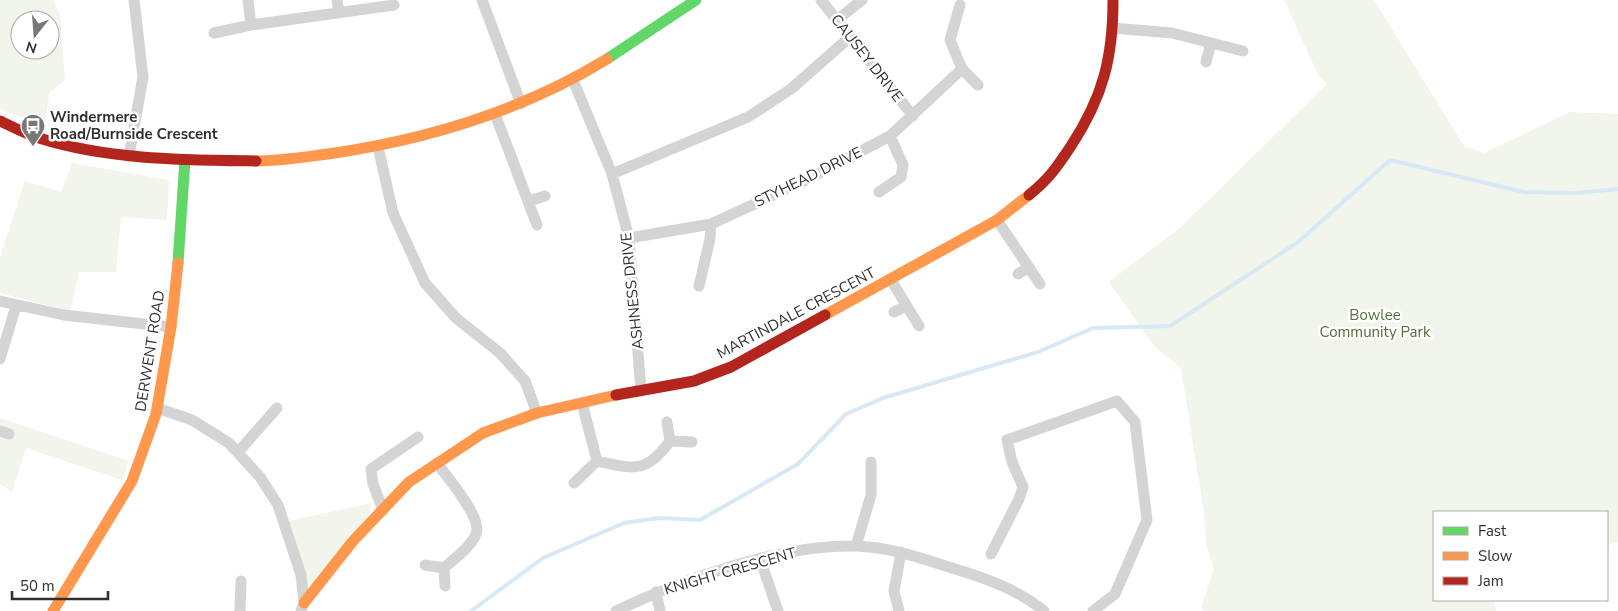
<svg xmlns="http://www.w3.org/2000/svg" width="1618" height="611" viewBox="0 0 1618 611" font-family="'Nunito Sans',sans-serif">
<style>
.green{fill:#f1f5eb;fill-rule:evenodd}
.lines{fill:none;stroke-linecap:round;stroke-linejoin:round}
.stream{stroke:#d6e9f4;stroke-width:4}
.street{stroke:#d4d4d4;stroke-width:11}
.fast{stroke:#63d668;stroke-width:11}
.slow{stroke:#ff974d;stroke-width:11}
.jam{stroke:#b3261e;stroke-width:11}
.labels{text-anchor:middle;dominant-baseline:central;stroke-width:5;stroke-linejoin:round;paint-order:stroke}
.street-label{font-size:15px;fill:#2f2f2f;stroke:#fff}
.poi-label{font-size:15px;font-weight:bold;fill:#2f2f2f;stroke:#fff;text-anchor:start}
.park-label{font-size:15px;fill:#526f37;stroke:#fff}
</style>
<rect width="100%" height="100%" fill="#fff"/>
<path class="green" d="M0 0H53L60 14 65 80 49 93 45 126 0 109ZM20 20H50V50H20Z
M1284 0H1374L1464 146 1484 153 1570 112 1618 114V542L1607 545V512H1434V600H1494L1496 611H1205L1201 608 1214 569 1206 545 1204 513 1181 368 1154 346 1109 282 1181 227 1327 84 1319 77Z
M72 163 169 180 167 220 121 217 116 272H79L70 311 0 293V257L25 181 61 192Z
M0 418 129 461 122 480 26 448 12 492 0 484Z
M371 503 369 519 315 584 306 586 289 521Z"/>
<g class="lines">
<path class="stream" d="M471 611 543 558 624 523 660 518 700 520 798 464 846 414 883 398 1038 352 1093 328 1170 326 1297 243 1390 160 1524 192 1575 193 1618 189"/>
<path class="street" d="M248 0 251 25
M337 0 339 13
M482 0 521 104
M821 0 913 116
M960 5 950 40 962 69 978 85
M837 20 862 0
M1113 28 1172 33 1243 51
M214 33 251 25 394 5
M1206 62 1211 43
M573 80 612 174 629 238 641 391
M495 114 537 225
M378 147 393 213 425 283 456 318 500 353 525 381 537 413
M129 156 143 77 134 0
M612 174 748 117 791 89 850 37
M879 192 901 177 903 165 890 136
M529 201 545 196
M997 220 1040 284
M629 238 711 224 800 183 890 136 962 69
M1018 274 1029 267
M891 280 919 326
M699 286 710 239 711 224
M0 301 64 315 171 327
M894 312 906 306
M0 359 16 306
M582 403 597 461C634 469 646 474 670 441L667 422
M157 408 192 420 229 443 260 477 278 505 301 575 304 603 301 611
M0 431 9 434
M670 441 692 442
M238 452 277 408
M437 463C447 477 483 518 476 534 471 547 454 559 444 568L445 586
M574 483 597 461
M383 510 373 484 371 469 418 437
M856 546 871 495V462
M991 554 1019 499 1023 487 1012 462 1007 440 1117 401 1135 422 1147 520 1115 594 1093 611
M760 559 778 611
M425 565 444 568
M656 592 660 611
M240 611 241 581
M616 611C683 579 782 544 856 546 889 547 921 558 952 568 985 578 1017 589 1044 611
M899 611 894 591 901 552"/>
<path class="fast" d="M607 59 696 0
M178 263 185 160"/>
<path class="slow" d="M256 161C280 161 304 157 328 154 426 140 522 111 607 59
M825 315 997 220 1029 195
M304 603 353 541 409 482 483 433 537 413 616 395
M53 611 132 481 156 414 171 327 178 263"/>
<path class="jam" d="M0 121C13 127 26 134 39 138 109 160 184 160 256 161
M1029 195C1049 179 1057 167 1071 146 1103 97 1113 58 1113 0
M616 395 694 381 731 367 825 315"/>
</g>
<defs>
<symbol id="bus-pin" viewBox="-11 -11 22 30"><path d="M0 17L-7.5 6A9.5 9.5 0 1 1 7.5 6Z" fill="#787878" stroke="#fff"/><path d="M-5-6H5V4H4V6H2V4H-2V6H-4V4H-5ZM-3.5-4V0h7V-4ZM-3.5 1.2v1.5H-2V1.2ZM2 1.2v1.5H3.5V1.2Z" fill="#fff"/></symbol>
</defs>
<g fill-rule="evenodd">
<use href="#bus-pin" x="19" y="112" width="28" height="38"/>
</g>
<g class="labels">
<g class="street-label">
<text transform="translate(867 58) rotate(52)">CAUSEY DRIVE</text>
<text transform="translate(808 177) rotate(-26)">STYHEAD DRIVE</text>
<text transform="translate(632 291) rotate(-96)">ASHNESS DRIVE</text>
<text transform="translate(796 313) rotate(-28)">MARTINDALE CRESCENT</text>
<text transform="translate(150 351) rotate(-81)">DERWENT ROAD</text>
<text transform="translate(730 571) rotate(-16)">KNIGHT CRESCENT</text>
</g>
<g class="poi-label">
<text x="50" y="117">Windermere<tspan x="50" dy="17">Road/Burnside Crescent</tspan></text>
</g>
<g class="park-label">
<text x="1375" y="315">Bowlee<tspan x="1375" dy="17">Community Park</tspan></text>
</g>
</g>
<rect x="1433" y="511" width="175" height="90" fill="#ffffff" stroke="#acacac"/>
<rect x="1443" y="527" width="25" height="8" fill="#63d668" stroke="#acacac"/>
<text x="1478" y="536" font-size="15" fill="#2f2f2f">Fast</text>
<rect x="1443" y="552" width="25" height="8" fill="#ff974d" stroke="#acacac"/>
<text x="1478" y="561" font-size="15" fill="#2f2f2f">Slow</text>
<rect x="1443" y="577" width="25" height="8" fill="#b3261e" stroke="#acacac"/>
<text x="1478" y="586" font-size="15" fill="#2f2f2f">Jam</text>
<g transform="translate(35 35) rotate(197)"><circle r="24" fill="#ffffff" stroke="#acacac"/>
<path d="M0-4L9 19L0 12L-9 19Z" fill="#787878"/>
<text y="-8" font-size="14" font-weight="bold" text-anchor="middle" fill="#2f2f2f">N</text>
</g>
<path d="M12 591v8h96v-8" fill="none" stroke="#2f2f2f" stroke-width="2.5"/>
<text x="20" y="591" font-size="15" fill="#2f2f2f" stroke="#ffffff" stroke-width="4" paint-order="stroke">50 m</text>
</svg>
